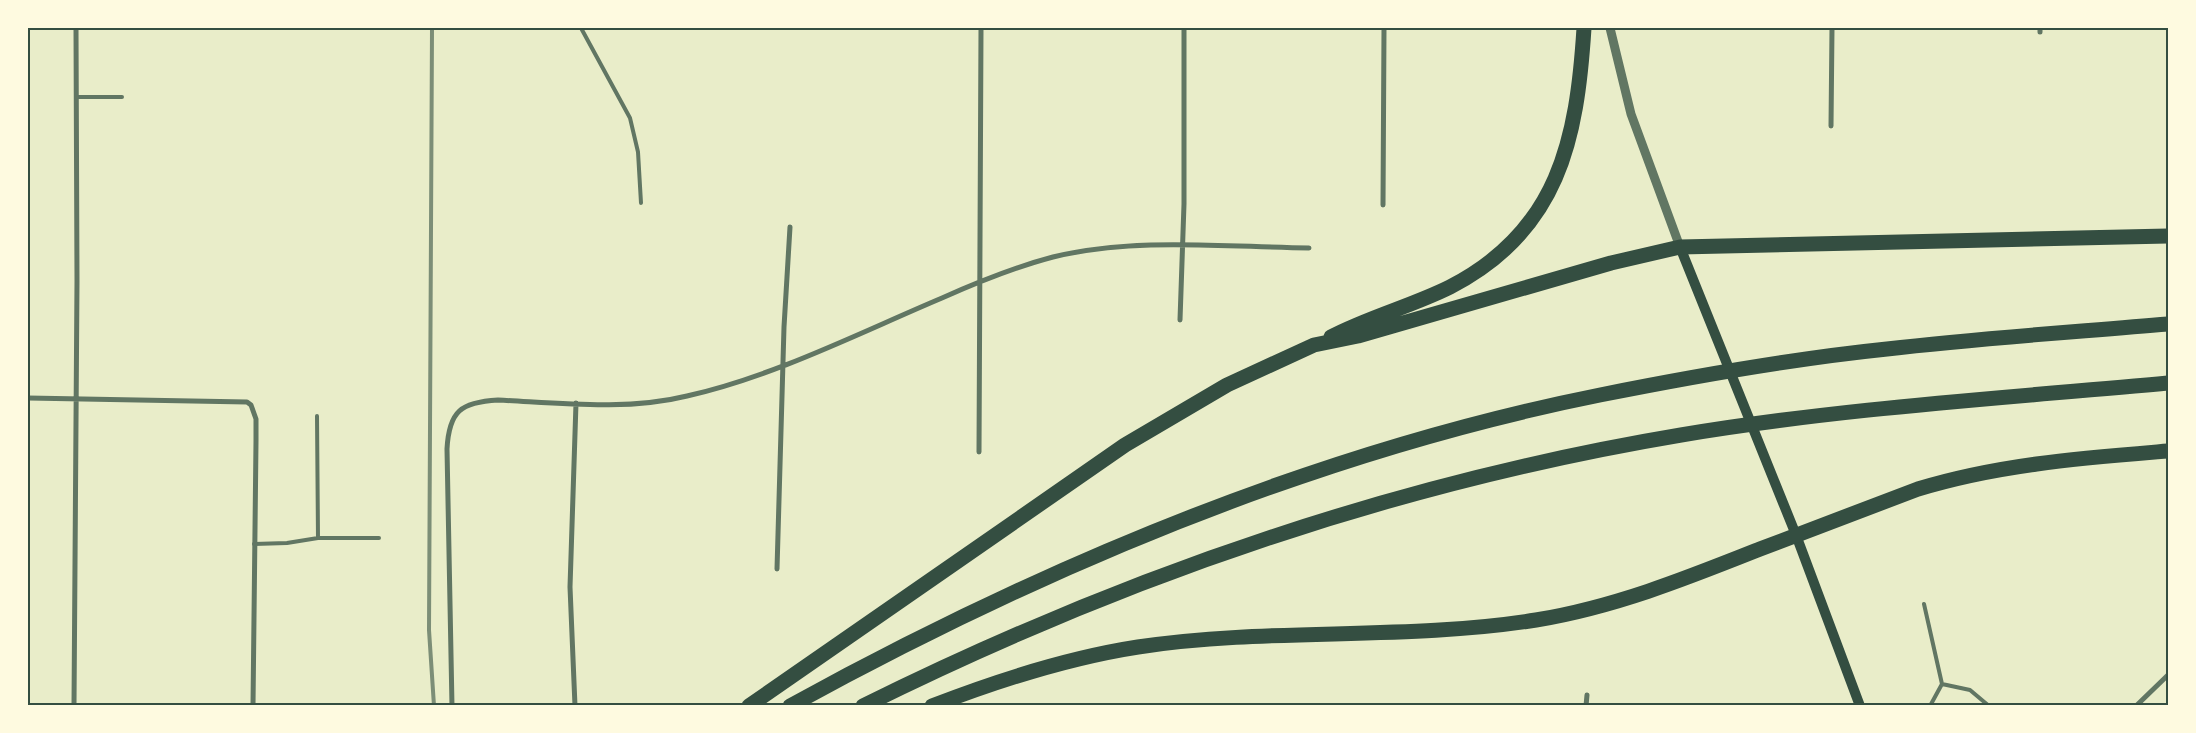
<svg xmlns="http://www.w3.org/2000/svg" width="2196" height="733" viewBox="0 0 2196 733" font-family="'Open Sans',sans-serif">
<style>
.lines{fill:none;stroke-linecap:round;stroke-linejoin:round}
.service{stroke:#617663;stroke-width:4}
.minor{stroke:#617663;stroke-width:5}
.tertiary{stroke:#617663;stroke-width:9}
.secondary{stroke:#344e41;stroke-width:10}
.motorway{stroke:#344e41;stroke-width:15}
.rail{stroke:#7c8e77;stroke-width:4}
.neatline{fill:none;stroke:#344e41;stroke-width:2}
</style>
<rect width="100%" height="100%" fill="#e9edc9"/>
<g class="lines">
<path class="service" d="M581 28 630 118 638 152 641 203
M76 97H122
M317 416 318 538
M254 544 287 543 318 538H379
M1924 604 1942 684
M1930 706 1942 684 1970 690 1989 706"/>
<path class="minor" d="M2040 28V32
M1831 126 1832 28
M1383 205 1384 28
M1180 320 1184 204V28
M28 398 247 402 251 405 256 419V441L253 706
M979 452 981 28
M777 569 784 327 790 227
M74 706 77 281 76 28
M452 706 447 449C449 411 461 402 498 400 559 403 627 411 687 396 775 376 859 333 942 298 978 282 1015 267 1053 257 1135 237 1225 247 1309 248
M575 706 570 587 576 403
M1586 706 1587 695
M2136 706 2168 675"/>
<path class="tertiary" d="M1610 28 1631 114 1680 247"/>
<path class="secondary" d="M1680 247 1796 535 1860 706"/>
<path class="motorway" d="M1331 337C1369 317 1412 306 1450 287 1559 231 1577 139 1584 28
M749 706 1125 445 1227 385 1314 345 1358 336 1611 263 1680 247 2168 236
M790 706C1043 567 1315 452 1600 395 1695 376 1790 359 1887 349 1980 338 2075 332 2168 324
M863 706C1123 577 1394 483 1681 435 1842 408 2006 398 2168 383
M932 706C999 680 1067 658 1138 647 1270 627 1405 641 1536 620 1615 607 1687 578 1760 549 1813 529 1866 509 1918 489 2000 464 2083 458 2168 451"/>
<path class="rail" d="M432 28 429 630 434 706"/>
</g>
<rect width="2196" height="733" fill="none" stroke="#fefae0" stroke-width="58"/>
<rect x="29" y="29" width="2138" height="675" class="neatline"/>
</svg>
